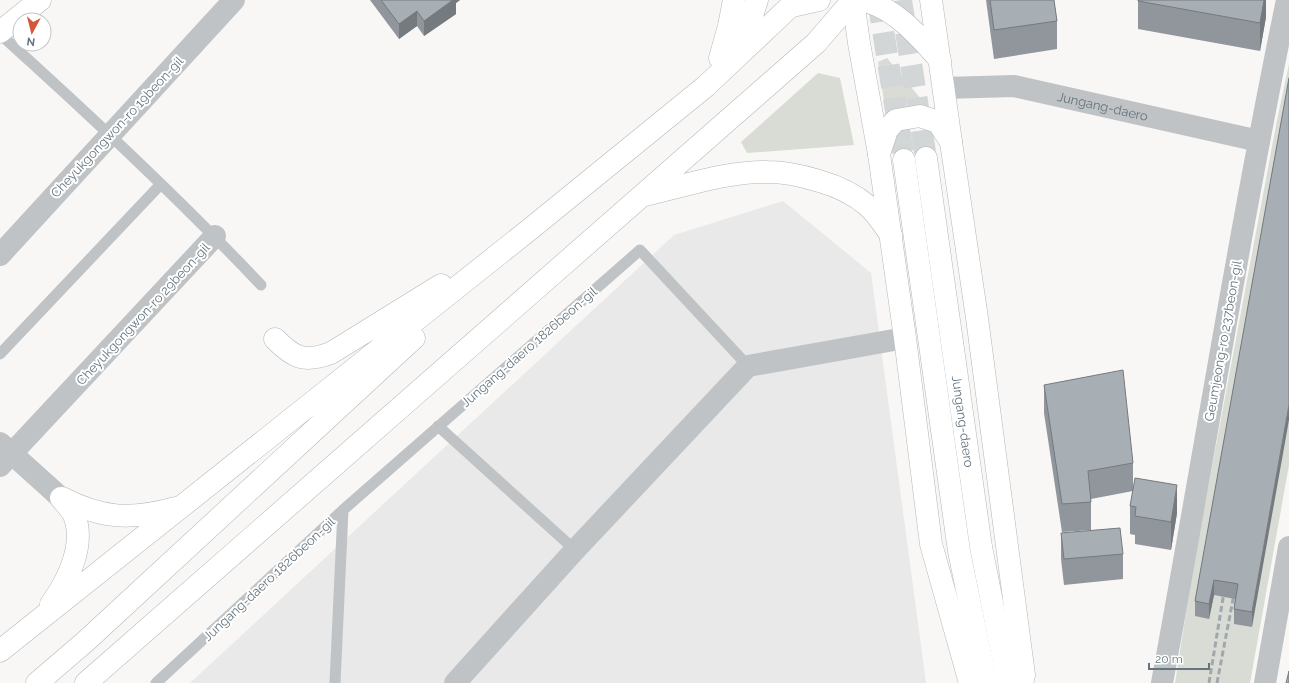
<svg xmlns="http://www.w3.org/2000/svg" width="1289" height="683" viewBox="0 0 1289 683" font-family="Raleway,sans-serif">
<style>
.built{fill:#e8e9e8}
.green{fill:#d8dcd5}
.lines{fill:none;stroke-linecap:round;stroke-linejoin:round}
.primary-tunnel{stroke:#d3d6d7;stroke-width:22;stroke-dasharray:22 11;stroke-linecap:butt}
.secondary-casing{stroke:#b1b7bb;stroke-width:23}
.primary-casing{stroke:#b2b7bb;stroke-width:23}
.motorway-casing{stroke:#b2b6b9;stroke-width:23}
.service{stroke:#bfc3c6;stroke-width:11}
.minor{stroke:#bfc3c6;stroke-width:22}
.secondary{stroke:#fff;stroke-width:22}
.primary{stroke:#fff;stroke-width:22}
.motorway{stroke:#fff;stroke-width:22}
.rail{stroke:#a1a7ac;stroke-width:3;stroke-dasharray:6 3;stroke-linecap:butt}
.wall{fill:#90969b}
.shaded-wall{fill:#757a7e}
.building{fill:#a7aeb4;stroke:#757a7e}
.labels{text-anchor:middle;dominant-baseline:central;stroke-width:4;stroke-linejoin:round;paint-order:stroke}
.street-label{font-size:13px;fill:#65747e;stroke:#fff}
</style>
<rect width="100%" height="100%" fill="#f8f7f5"/>
<path class="built" d="M783 201 871 273 926 683H190L674 235Z"/>
<path class="green" d="M887 58 921 99 885 107 878 62Z
M1289 64V465L1250 683H1175L1193 568 1277 120Z
M818 73 840 78 854 145 747 153 741 142Z"/>
<g class="lines">
<path class="primary-tunnel" d="M878 0 904 160
M901 0 926 158"/>
<defs>
<path id="secondary" d="M0 32 40 0"/>
<g id="primary">
<path d="M853 0 859 43 879 154 905 338 931 544 970 683"/>
<path d="M857 0C890 2 920 37 940 60"/>
<path d="M931 0 951 142 977 318 1024 675 1022 683"/>
<path d="M792 6 819 0"/>
<path d="M879 154 887 130 896 120 920 116 938 122 951 142"/>
<path id="s2" d="M926 158 981 547 1008 683"/>
<path d="M904 160 959 551 986 683"/>
</g>
<path id="motorway" d="M733 53 751 19 757 0
M720 58 729 26 734 0
M645 195C685 186 727 171 768 172 786 172 803 176 819 181 837 186 854 194 868 206 877 214 884 225 891 235
M275 339C294 358 304 363 331 353L441 285
M62 498C103 519 131 520 175 508
M51 604C68 581 86 544 74 515 71 509 65 503 61 498
M0 651 529 230 706 86 797 0
M37 683 86 641 414 338
M86 683 816 43 853 0"/>
</defs>
<use href="#secondary" class="secondary-casing"/>
<use href="#primary" class="primary-casing"/>
<use href="#motorway" class="motorway-casing"/>
<path class="service" d="M0 34C90 115 178 197 261 285
M0 354 161 184
M438 426 575 550
M156 683 343 510 640 250 748 366
M335 683 343 510"/>
<g class="minor">
<path id="s1" d="M944 88 1014 86 1259 141"/>
<path d="M0 255 234 0"/>
<path d="M0 443 61 498"/>
<path d="M0 466 215 236"/>
<path d="M455 683 575 550 748 366 905 338"/>
<path d="M1162 683C1204 456 1240 227 1287 0"/>
<path d="M1265 683 1289 547"/>
</g>
<use href="#secondary" class="secondary"/>
<use href="#primary" class="primary"/>
<use href="#motorway" class="motorway"/>
<path class="rail" d="M1209 683 1225 586
M1217 683 1235 589"/>
</g>
<path class="wall" d="M370 0H460L456 3V14L424 36 417 26 399 39Z
M986 0H1054L1057 21V49L994 59Z
M1138 0H1266V17L1260 51 1138 29Z
M1289 78 1252 627 1234 624V609L1235 599 1214 595 1209 619 1195 616V601Z
M1044 385 1133 463V487L1177 513 1171 550 1135 544V535L1130 534V506L1133 491 1091 499V530L1062 532 1044 413Z
M1061 533 1123 554V579L1064 585 1061 559Z"/>
<path class="shaded-wall" d="M451 0H460L456 3V14L424 36V21Z
M1264 0H1266V17L1260 51V23Z
M417 11V26L399 39V24Z
M1289 405V420L1252 627V612Z
M1177 485V513L1171 550V522Z
M1214 580V595L1209 619V604Z"/>
<path class="building" d="M381 0H453L424 21 417 11 399 24Z
M990 0H1054L1057 21 994 30Z
M1138 0H1264L1260 23 1138 1Z
M1289 78V405L1252 612 1234 609 1238 584 1233 583 1214 580 1209 604 1195 601Z
M1123 370 1133 463 1088 471 1091 502 1062 504 1044 385Z
M1135 478 1177 485 1171 522 1135 516 1136 507 1130 506Z
M1120 528 1123 554 1064 559 1061 533Z
M1289 671V683H1286Z"/>
<g class="labels">
<g class="street-label">
<text stroke="none"><textPath href="#s1" startOffset="161">Jungang-daero</textPath></text>
<text transform="translate(117 127) rotate(-47)">Cheyukgongwon-ro 19beon-gil</text>
<text transform="translate(143 314) rotate(-47)">Cheyukgongwon-ro 29beon-gil</text>
<text transform="translate(1223 341) rotate(-80)">Geumjeong-ro 237beon-gil</text>
<text transform="translate(529 347) rotate(-41)">Jungang-daero 1826beon-gil</text>
<text stroke="none"><textPath href="#s2" startOffset="266">Jungang-daero</textPath></text>
<text transform="translate(269 579) rotate(-43)">Jungang-daero 1826beon-gil</text>
</g>
</g>
<g transform="translate(32 32) rotate(187)"><circle r="19" fill="#ffffff" stroke="#c1c7cb"/>
<path d="M0-3L7 15L0 10L-7 15Z" fill="#d55538"/>
<text y="-6" font-size="11" font-weight="bold" text-anchor="middle" fill="#65747e">N</text>
</g>
<path d="M1149 663v6h60v-6" fill="none" stroke="#65747e" stroke-width="2"/>
<text x="1155" y="663" font-size="12" fill="#65747e" stroke="#ffffff" stroke-width="3" paint-order="stroke">20 m</text>
</svg>
